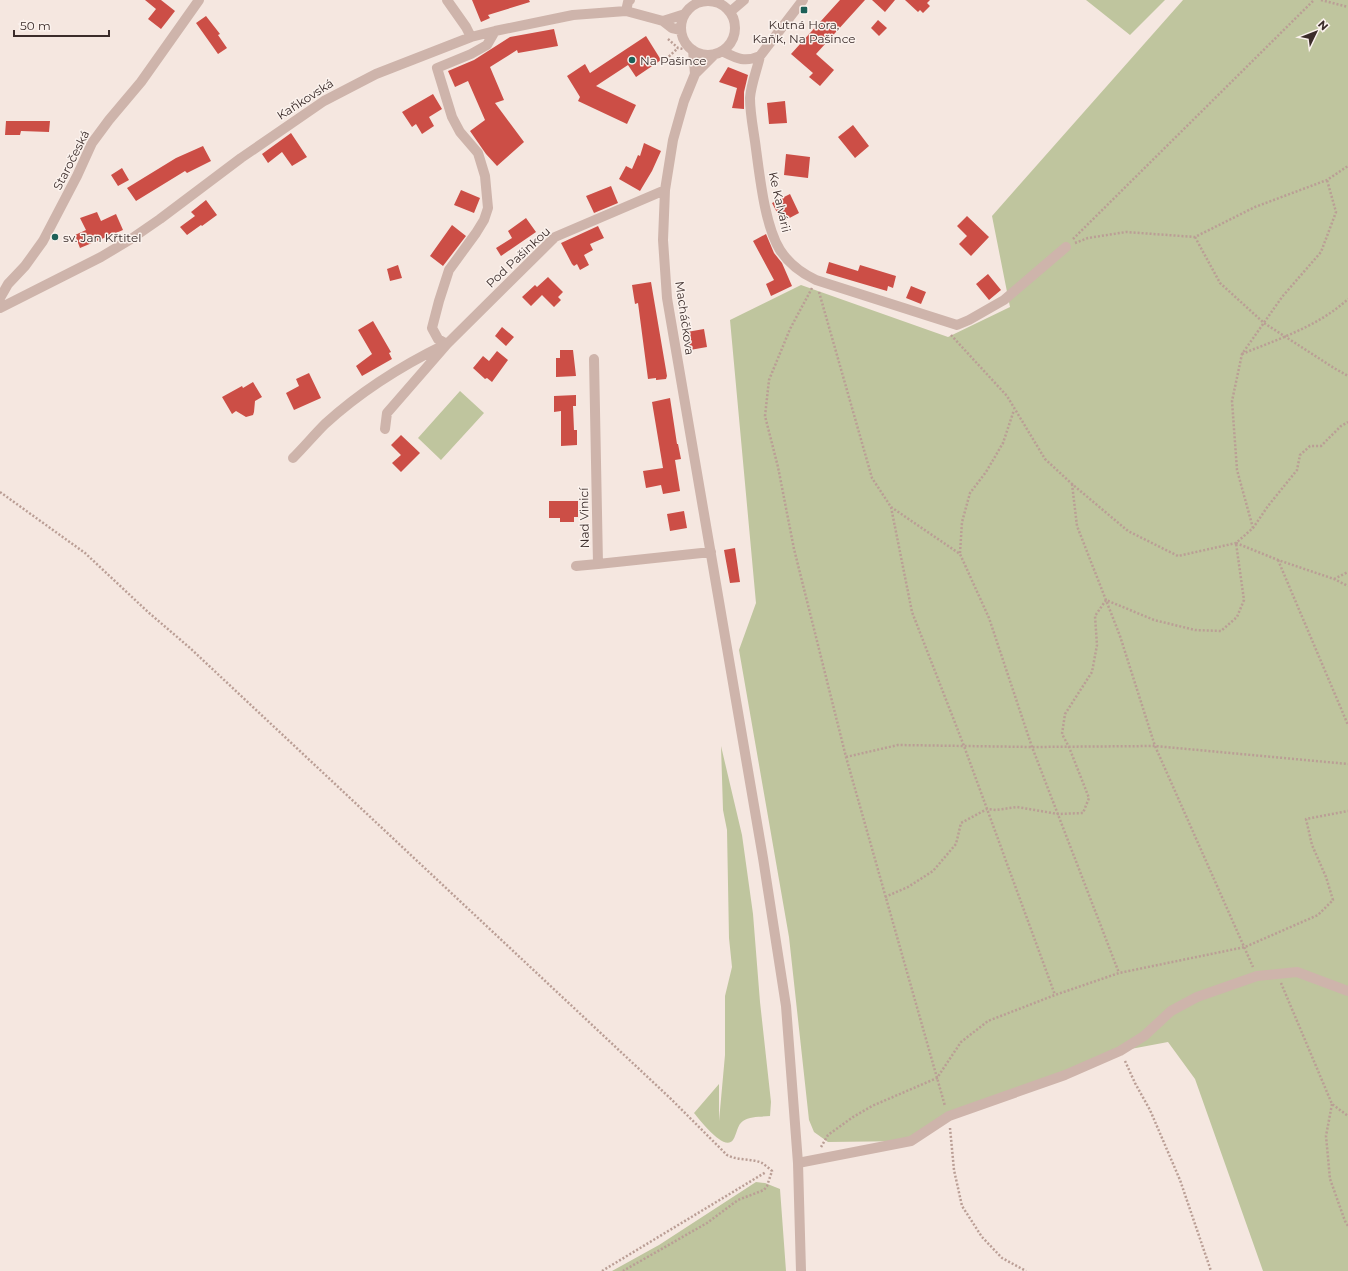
<svg xmlns="http://www.w3.org/2000/svg" width="1348" height="1271" viewBox="0 0 1348 1271" font-family="Montserrat,sans-serif">
<style>
.green{fill:#bfc59e}
.building{fill:#cc4e46}
.lines{fill:none;stroke-linecap:round;stroke-linejoin:round}
.path{stroke:#ba9e95;stroke-width:2.5;stroke-dasharray:2 2;stroke-linecap:butt}
.minor{stroke:#ceb4ab;stroke-width:10}
.poi-dot{fill:#1d6058;stroke:#fbf2ed;stroke-width:1.5}
.labels{text-anchor:middle;dominant-baseline:central;stroke-width:3;stroke-linejoin:round;paint-order:stroke}
.poi-label{font-size:12px;fill:#3b2c2a;stroke:#fbf2ed;text-anchor:start}
.street-label{font-size:12px;fill:#3b2c2a;stroke:#fbf2ed}
</style>
<rect width="100%" height="100%" fill="#f5e7e0"/>
<path class="green" d="M1086 0H1165L1130 35Z
M1183 0H1348V1271H1263L1195 1079 1168 1042 1120 1051 949 1116 911 1141 828 1142 814 1132 809 1120 789 937 739 650 756 603 730 320 801 285 948 337 1010 307 992 216Z
M460 391 484 413 441 460 418 438Z
M721 746 742 835 753 914 760 1002 771 1102 770 1116C762 1117 750 1116 743 1121 737 1125 737 1134 733 1140 724 1152 700 1120 694 1113L719 1084V1121L725 1055V996L732 967 729 938 727 830 723 810Z
M756 1182 765 1183 780 1189 786 1271H612L659 1245Z"/>
<path class="building" d="M145 0H161L175 11 161 29 148 19 156 9Z
M472 0H529L530 2 488 15 490 18 481 22Z
M840 0H865L816 54 834 70 820 86 809 77 813 73 791 54Z
M872 0H895L885 12Z
M905 0H930L927 3 930 6 923 13 920 10 918 12Z
M206 16 220 34 218 35 227 48 218 54 196 23Z
M878 20 887 28 879 36 871 28Z
M554 29 558 46 518 53 517 50 490 67 504 100 495 103 524 142 497 166 486 154 470 131 485 120 468 81 455 87 448 71 474 60 510 37Z
M646 36 661 60 636 77 628 65 596 86 636 105 627 124 578 101 580 97 567 76 585 64 590 73Z
M728 67 748 75 744 92V109L732 108 737 88 719 82Z
M433 94 442 109 429 117 434 126 422 134 416 124 412 127 402 112Z
M785 101 787 123 769 124 767 103Z
M6 121H50L49 132 21 131 20 135H5Z
M853 125 869 146 855 158 838 137Z
M291 133 307 157 292 166 282 152 268 163 262 154Z
M644 143 661 151 652 171 640 191 619 179 626 166 632 169 638 155 640 156Z
M203 146 211 161 187 173 185 171 136 201 127 188 176 158Z
M786 154 810 157 808 178 784 175Z
M122 168 129 180 118 186 111 175Z
M611 186 618 203 594 213 586 196Z
M461 190 480 198 474 213 454 205Z
M790 194 799 213 782 222 772 203Z
M206 200 217 215 202 226 201 225 187 235 180 227 195 216 191 212Z
M97 212 101 221 116 214 123 230 80 248 75 235 86 230 80 218Z
M967 216 989 237 971 256 959 244 967 236 957 226Z
M526 218 536 232 501 256 496 248 512 238 508 231Z
M452 225 466 236 443 266 430 256Z
M598 226 604 238 590 244 593 250 584 255 589 265 580 270 577 264 574 266 572 264 561 243Z
M766 234 774 253 782 263 792 286 771 296 766 284 774 280 753 241Z
M829 262 858 271 860 265 896 276 893 288 888 286 887 291 826 273Z
M398 265 402 278 390 281 387 269Z
M988 274 1001 290 989 300 976 284Z
M548 277 563 292 558 297 561 300 554 307 542 295 531 306 522 297 535 285 537 287Z
M651 282 667 376 666 379 656 380V378L648 379 638 303 635 304 632 285Z
M911 286 926 292 921 304 906 298Z
M373 321 391 352 389 353 392 359 362 376 356 366 372 354 358 330Z
M502 327 514 337 506 346 495 336Z
M704 329 707 347 690 350 687 332Z
M560 350H573L576 376 556 377V358H560Z
M497 351 508 360 492 382 487 378 485 379 473 368 483 356 489 361Z
M309 373 321 398 294 410 286 393 299 386 296 379Z
M253 382 262 397 255 401 254 412 253 415 246 417 236 411 232 414 222 397 242 386 243 388Z
M576 395V406H573L574 430H577V445L561 446V411L554 412V396Z
M670 398 677 444H678L681 459 675 460 680 491 663 494 661 485 646 488 643 471 663 468 652 402Z
M401 435 420 453 401 472 392 463 401 455 391 445Z
M549 501H578V517H574V522H560V518H549Z
M684 511 687 528 670 531 667 514Z
M735 548 740 582 730 583 724 550Z"/>
<g class="lines">
<path class="path" d="M1321 0 1348 7
M668 39 678 48 683 49
M663 62 678 48
M1195 237 1220 283 1264 323 1334 368 1348 376
M1073 239 1314 0
M1075 243 1088 238 1126 232 1195 237 1255 207 1327 180 1348 166
M812 288 790 329 769 380 765 416 778 467 794 549 846 757 945 1106
M819 292 872 478 891 507 960 554 989 618 1032 747 1119 973
M951 335 1007 396 1045 459 1072 484 1128 531 1178 556 1236 543 1253 528 1268 506 1297 470 1300 455 1310 446H1321L1341 426 1348 422
M1242 354C1278 339 1319 326 1348 299
M1072 484 1077 526 1120 636 1155 746 1253 967
M0 492 85 553 148 612 190 648 670 1098 727 1155C738 1161 751 1158 762 1163 765 1165 769 1168 772 1171L767 1186 764 1190 738 1200 707 1223 623 1271
M891 507 912 612 964 746 1055 995
M1253 528 1237 470 1232 401 1242 354 1282 297 1321 252 1336 212 1327 180
M1236 543 1278 560 1334 579 1348 586
M960 553 962 522 970 493 986 472 1003 443 1014 410
M1278 560 1348 725
M1334 579 1348 572
M846 757 898 745 1032 747 1155 746 1348 764
M885 897 908 887 933 871 956 844 961 823 987 809 996 810 1017 807 1058 814 1083 813 1089 798 1069 747 1062 734 1065 714 1092 672 1097 645 1095 616 1106 600 1154 620 1195 630 1221 631 1237 617 1244 600 1236 543
M1281 983 1332 1104 1348 1116
M1125 1061 1135 1083 1150 1110 1180 1180 1211 1271
M1332 1104 1326 1136 1330 1179 1345 1221 1348 1226
M950 1128 954 1170 962 1206 982 1237 1002 1258 1026 1271
M821 1147 828 1135 853 1117 872 1106 937 1078 961 1042 988 1021 1055 995 1119 973 1245 947 1318 915 1333 900 1326 877 1312 845 1306 819 1348 811
M602 1271 766 1172"/>
<path class="minor" d="M447 0 466 27 471 37
M681 28a27 27 0 1 1 54 0a27 27 0 1 1-54 0Z
M626 11 628 2 630 0
M730 12 744 0
M663 21 685 14
M693 50 695 74
M722 51C736 58 744 63 760 56L803 0
M715 54 695 74 684 101 673 140 665 190 663 240 667 298 763 858 786 1006 798 1163 801 1271
M760 56C757 70 751 84 750 98 750 115 754 132 756 149 760 178 765 226 780 250 789 264 801 273 816 280L957 325 969 320 1004 300 1066 247
M0 298 8 284 25 266 43 241 77 176 92 143 109 120 141 82 199 0
M0 308 101 257 131 239 160 219 241 158 324 101 376 74 471 37 495 31 573 15 626 11 663 21 672 28 681 30
M447 344 438 339 432 328 439 301 449 270 476 233 484 220 488 208 485 176 478 153 460 132 452 117 437 68 471 54 487 45 495 31
M594 359 598 564 711 552
M385 429 387 413 447 344 555 237 665 190
M293 458C304 447 314 435 325 424 360 392 401 366 444 345
M576 566 598 564
M798 1163 911 1141 949 1116 1065 1075 1120 1051 1144 1036 1171 1011 1197 997 1257 976 1297 972 1348 991"/>
</g>
<g class="poi-dot">
<rect x="800" y="6" width="8" height="8" rx="2"/>
<circle cx="632" cy="60" r="4"/>
<circle cx="55" cy="237" r="4"/>
</g>
<g class="labels">
<g class="poi-label">
<text x="804" y="24" text-anchor="middle">Kutná Hora,<tspan x="804" dy="14">Kaňk, Na Pašince</tspan></text>
<text x="640" y="60">Na Pašince</text>
<text x="63" y="237">sv. Jan Křtitel</text>
</g>
<g class="street-label">
<text transform="translate(305 99) rotate(-33)">Kaňkovská</text>
<text transform="translate(71 160) rotate(-63)">Staročeská</text>
<text transform="translate(780 202) rotate(77)">Ke Kalvárii</text>
<text transform="translate(518 257) rotate(-43)">Pod Pašinkou</text>
<text transform="translate(685 318) rotate(82)">Macháčkova</text>
<text transform="translate(584 518) rotate(-91)">Nad Vinicí</text>
</g>
</g>
<g transform="translate(1316 32) rotate(47)" stroke="#fbf2ed" stroke-width="3" paint-order="stroke">
<path d="M0-3L7 15L0 10L-7 15Z" fill="#3b2c2a"/>
<text y="-6" font-size="11" font-weight="bold" text-anchor="middle" fill="#3b2c2a">N</text>
</g>
<path d="M14 30v6h95v-6" fill="none" stroke="#3b2c2a" stroke-width="2"/>
<text x="20" y="30" font-size="12" fill="#3b2c2a" stroke="#fbf2ed" stroke-width="3" paint-order="stroke">50 m</text>
</svg>
